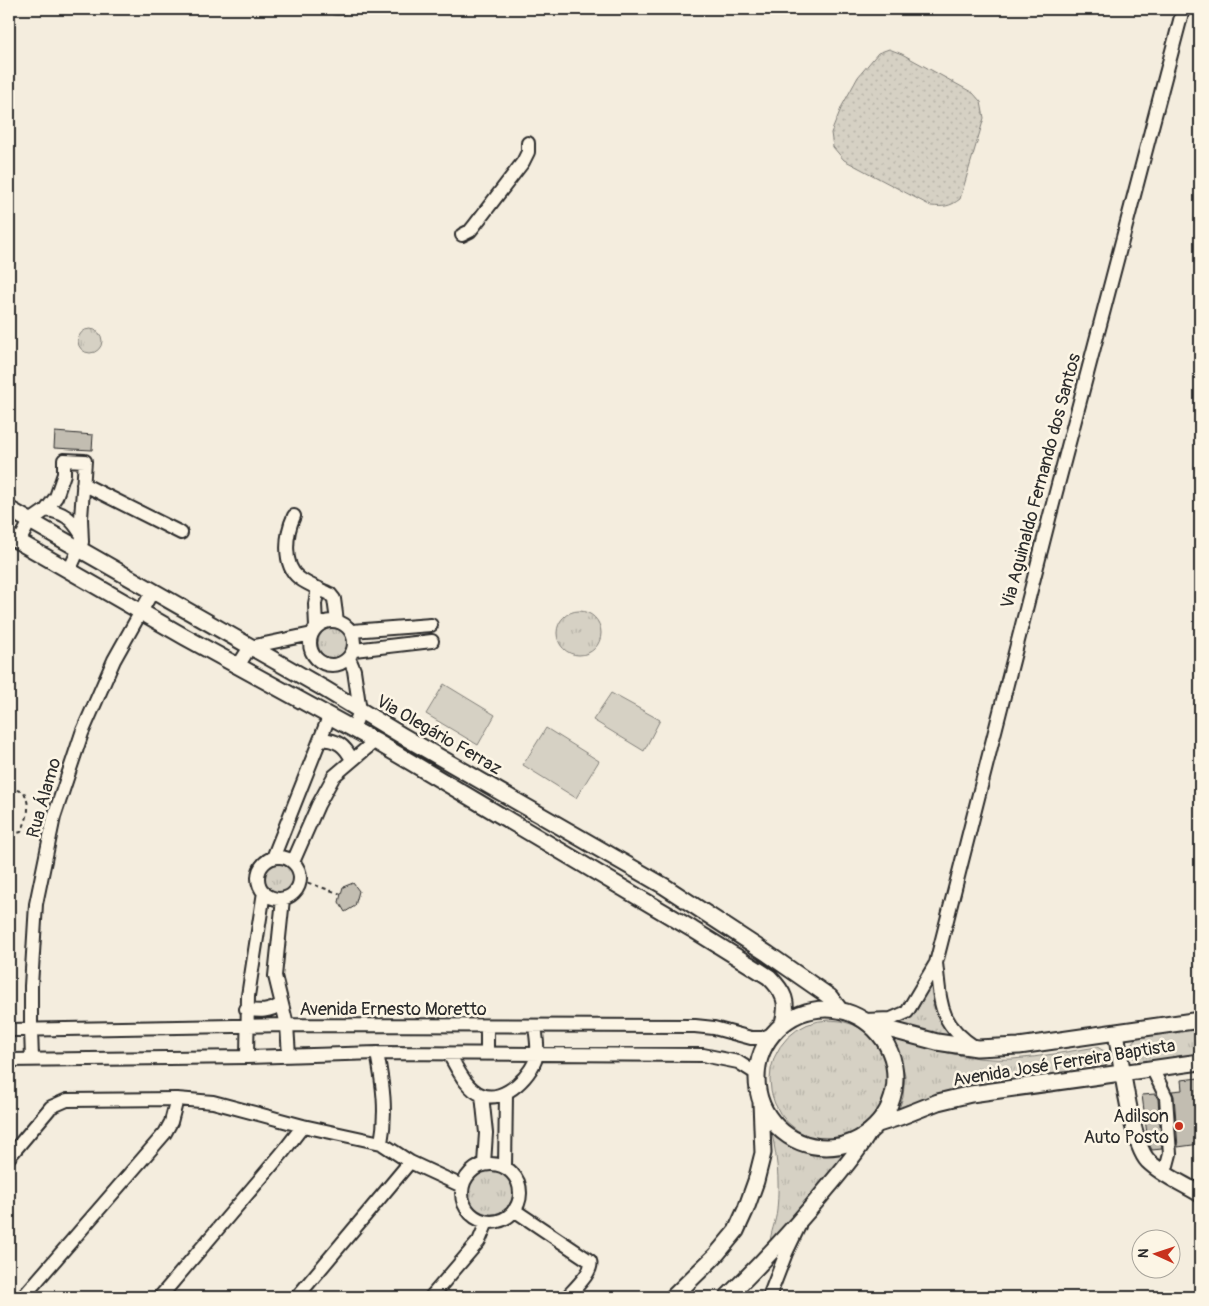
<svg xmlns="http://www.w3.org/2000/svg" width="1209" height="1306" viewBox="0 0 1209 1306" font-family="Pangolin,sans-serif">
<style>
.grass{fill:url(#grass-tufts);stroke:#807e78}
.park{fill:url(#park-dots);stroke:#807e78}
.garden{fill:#d6d1c4;stroke:#807e78}
.building{fill:#c2bdb1;stroke:#2b2b2b}
.lines{fill:none;stroke-linecap:round;stroke-linejoin:round}
.minor-casing{stroke:#2b2b2b;stroke-width:16}
.major-casing{stroke:#2b2b2b;stroke-width:19}
.path{stroke:#2b2b2b;stroke-width:2;stroke-dasharray:4 4;stroke-linecap:butt}
.minor{stroke:#fcf5e5;stroke-width:12}
.major{stroke:#fcf5e5;stroke-width:15}
.poi-dot{fill:#c8321e;stroke:#fcf5e5;stroke-width:2}
.labels{text-anchor:middle;dominant-baseline:central;stroke-width:5;stroke-linejoin:round;paint-order:stroke}
.street-label{font-size:18px;fill:#2b2b2b;stroke:#fcf5e5}
.poi-label{font-size:18px;fill:#2b2b2b;stroke:#fcf5e5;text-anchor:end}
</style>
<defs>
<pattern id="grass-tufts" width="24" height="20" patternUnits="userSpaceOnUse" patternTransform="scale(1.25)"><rect width="24" height="20" fill="#d6d1c4"/><path d="M3 7l-1-3M5 7V3M7 7l1-3M15 17l-1-3M17 17v-4M19 17l1-3" fill="none" stroke="#b8b4a9"/></pattern>
<pattern id="park-dots" width="8" height="8" patternUnits="userSpaceOnUse" patternTransform="scale(1.25)"><rect width="8" height="8" fill="#d6d1c4"/><path d="M2 2h.1M6 6h.1" fill="none" stroke="#b8b4a9" stroke-width="1.8" stroke-linecap="round"/></pattern>
</defs>
<rect width="100%" height="100%" fill="#f4edde"/>
<filter id="ink" filterUnits="userSpaceOnUse"><feTurbulence type="fractalNoise" baseFrequency=".02" numOctaves="2"/><feDisplacementMap in="SourceGraphic" scale="10" xChannelSelector="R" yChannelSelector="G"/><feConvolveMatrix kernelMatrix="1 2 1 2 8 2 1 2 1" color-interpolation-filters="sRGB"/></filter>
<g filter="url(#ink)">
<path class="grass" d="M78 341a12 12 0 1 1 24 0a12 12 0 1 1-24 0Z
M557 633a22 22 0 1 1 44 0a22 22 0 1 1-44 0Z
M318 643a16 16 0 1 1 32 0a16 16 0 1 1-32 0Z
M265 879a15 15 0 1 1 30 0a15 15 0 1 1-30 0Z
M928 986H931C933 991 932 996 933 1002 937 1018 943 1027 955 1039L900 1024V1022C922 1015 918 1002 928 986Z
M770 1080a60 60 0 1 1 120 0a60 60 0 1 1-120 0Z
M1200 1028V1054L1144 1062H1140L1131 1056 1130 1045 1136 1038Z
M896 1038C934 1051 973 1061 1013 1059 1041 1057 1070 1051 1097 1047L1106 1052 1109 1062 1104 1068 898 1112 903 1097 905 1075 899 1054 893 1039Z
M769 1122 786 1139 808 1150 832 1153 856 1148 770 1244C770 1233 776 1222 777 1210 780 1179 777 1152 769 1122Z
M469 1192a22 22 0 1 1 44 0a22 22 0 1 1-44 0Z"/>
<path class="park" d="M318 9H353C342 20 330 15 318 9Z
M889 49 902 54 973 93 981 102 984 118 960 199C950 207 943 207 931 206L844 160 833 147 831 133 842 106 858 77 878 53Z"/>
<path class="garden" d="M444 684 495 715 478 745 426 714Z
M611 693 660 720 644 751 593 720Z
M546 728 599 761 576 798 523 765Z"/>
<path class="building" d="M55 432 93 435 92 450 54 448Z
M353 883 359 891 355 906 345 912 339 902 341 894 343 887Z
M1199 1078 1200 1144 1178 1147 1174 1096 1172 1091 1182 1090 1181 1080Z
M1155 1094 1158 1099 1162 1149 1152 1150 1148 1142 1142 1095Z"/>
<g class="lines">
<defs>
<path id="minor" d="M462 235 470 231 474 226 523 162 528 152V143
M83 484 181 533
M46 510C64 512 72 519 81 534
M294 516C286 533 282 565 299 578 308 585 320 589 330 594L334 599 337 621
M19 542 30 521 46 510 56 497 64 474V460L85 461 81 518 82 542 69 571
M310 643a22 22 0 1 1 44 0a22 22 0 1 1-44 0Z
M316 627 315 604 318 588
M352 631 431 625
M354 650 432 641
M349 658 354 670 360 711 353 729
M238 666 250 647 312 634
M321 739C337 740 345 745 352 760
M258 878a21 21 0 1 1 42 0a21 21 0 1 1-42 0Z
M273 858 329 717
M293 862 318 805 334 776 375 741
M283 899 275 976 287 1025 289 1056
M936 963C941 1004 938 1023 976 1048
M246 1009C259 1012 270 1012 281 1004
M864 1020 891 1019 907 1012 936 963 1050 515 1183 9
M487 1027V1053
M9 1030 287 1025 695 1026 714 1028 751 1038H763L774 1033
M377 1053C383 1084 387 1112 381 1143
M449 1054C457 1068 466 1089 482 1095 504 1104 535 1073 537 1053 538 1045 536 1035 535 1026
M247 1057 248 996 264 892
M32 1059 31 1029V986L36 904 54 817 82 733 114 660 152 592
M9 1060 247 1057 377 1053 703 1055 738 1062 757 1074
M1152 1068 1166 1097 1170 1154 1165 1173
M482 1095 486 1133 484 1164
M9 1157 51 1107 67 1100 177 1099 213 1102 303 1126 381 1143 410 1162 462 1186
M462 1193a29 29 0 1 1 58 0a29 29 0 1 1-58 0Z
M505 1167 506 1094
M514 1210 590 1261C594 1271 574 1289 567 1297
M23 1297 165 1133 171 1122 177 1099
M160 1297 283 1152 303 1126
M297 1297 410 1162
M431 1297 479 1241 487 1222
M769 1297 786 1253 799 1226"/>
<path id="major" d="M9 509 323 688 401 735 664 886 768 954 830 997 840 1010
M9 536 185 637 375 741 692 929 769 977C784 992 789 1002 783 1023
M757 1078a69 69 0 1 1 138 0a69 69 0 1 1-138 0Z
M869 1024 937 1042 977 1048 1019 1046 1200 1020
M1116 1032C1121 1061 1131 1143 1148 1161 1162 1175 1184 1184 1200 1194
M878 1124 900 1117 938 1102 971 1094 1200 1062
M673 1297 716 1255 736 1231 746 1209 756 1181 763 1153 761 1102
M727 1297C763 1262 797 1225 829 1186 843 1169 857 1153 868 1134"/>
</defs>
<use href="#minor" class="minor-casing"/>
<use href="#major" class="major-casing"/>
<path class="path" d="M9 788 24 792C31 808 28 817 21 832L9 835
M300 880 341 894"/>
<use href="#minor" class="minor"/>
<use href="#major" class="major"/>
</g>
</g>
<circle class="poi-dot" cx="1179" cy="1126" r="5"/>
<g class="labels">
<g class="street-label">
<text transform="translate(1041 481) rotate(-75)">Via Aguinaldo Fernando dos Santos</text>
<text transform="translate(439 735) rotate(30)">Via Olegário Ferraz</text>
<text transform="translate(44 798) rotate(-74)">Rua Álamo</text>
<text x="393" y="1009">Avenida Ernesto Moretto</text>
<text transform="translate(1064 1063) rotate(-9)">Avenida José Ferreira Baptista</text>
</g>
<g class="poi-label">
<text x="1169" y="1116">Adilson<tspan x="1169" dy="21">Auto Posto</tspan></text>
</g>
</g>
<rect width="1209" height="1306" fill="none" stroke="#fcf5e5" stroke-width="30"/>
<rect x="15" y="15" width="1179" height="1276" fill="none" stroke="#2b2b2b" stroke-width="2" filter="url(#ink)"/>
<g transform="translate(1156 1254) rotate(273)"><circle r="24" fill="#fcf5e5" stroke="#a8a49b"/>
<path d="M0-4L9 19L0 12L-9 19Z" fill="#c8321e"/>
<text y="-8" font-size="14" font-weight="bold" text-anchor="middle" fill="#2b2b2b">N</text>
</g>
</svg>
